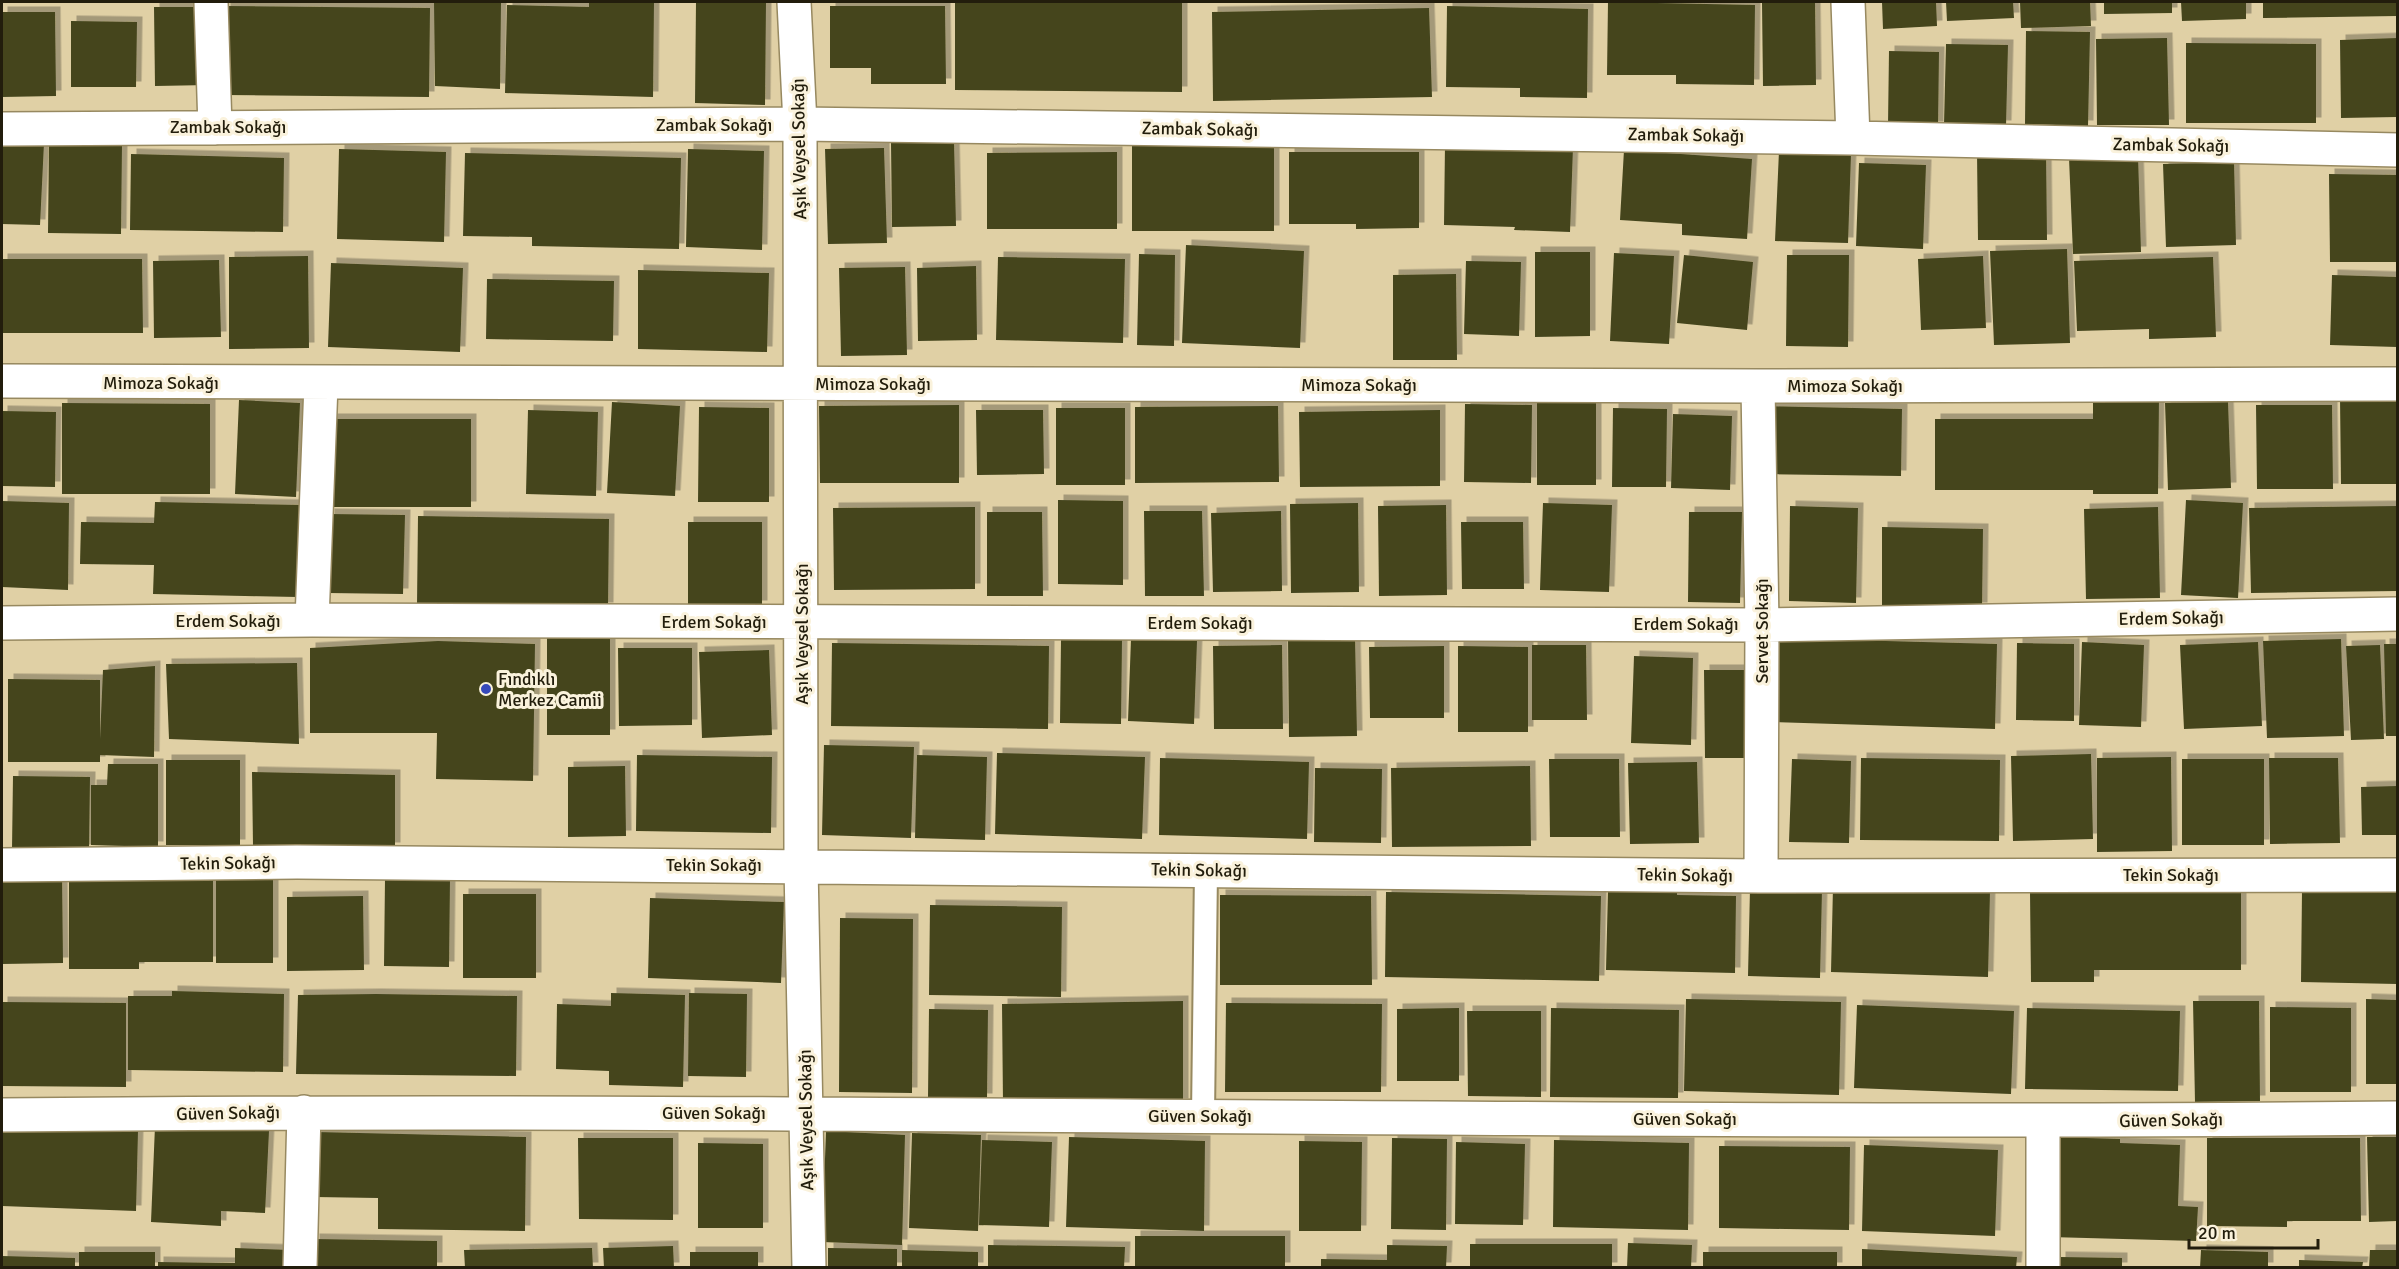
<svg xmlns="http://www.w3.org/2000/svg" width="2399" height="1269" viewBox="0 0 2399 1269" font-family="Signika,sans-serif">
<style>
.building{fill:#44451d;filter:url(#shadow)}
.lines{fill:none;stroke-linecap:round;stroke-linejoin:round}
.lane-casing{stroke:#978960;stroke-width:26}
.street-casing{stroke:#978960;stroke-width:36}
.lane{stroke:#fff;stroke-width:22}
.street{stroke:#fff;stroke-width:33}
.poi-dot{fill:#3649bb;stroke:#faf2dc;stroke-width:2}
.labels{text-anchor:middle;dominant-baseline:central;stroke-width:6;stroke-linejoin:round;paint-order:stroke}
.street-label{font-size:18px;fill:#221d0c;stroke:#faf2dc}
.poi-label{font-size:18px;fill:#221d0c;stroke:#faf2dc;text-anchor:start}
</style>
<defs>
<filter id="shadow"><feDropShadow dx="5.5" dy="-5.5" stdDeviation="0" flood-color="#0004"/></filter>
</defs>
<rect width="100%" height="100%" fill="#e0d0a5"/>
<path class="building" d="M434 2 501 3 500 89 435 86Z
M589 2H654L653 97 505 93 507 5 589 7Z
M696 2H766L765 105 695 103Z
M955 2 1182 3V92L955 90Z
M1608 2 1755 5 1754 85 1676 84V75H1607Z
M1882 2H1936L1937 26 1883 29Z
M1946 2H2013L2014 18 1947 21Z
M2020 2H2090L2091 26 2021 28Z
M2104 2H2172V13L2104 14Z
M2181 2H2246V19L2182 21Z
M2263 2H2397V16L2263 18Z
M1762 3H1815L1816 85 1763 86Z
M225 6 430 8 429 97 224 95Z
M830 6H945L946 84H871V68H830Z
M1447 6 1588 9 1587 98 1520 97V88L1446 87Z
M154 7H208L209 85 155 86Z
M1429 8 1432 97 1213 101 1212 12Z
M2 12H55L56 96 2 97Z
M71 21 137 22 136 87H71Z
M2026 31 2090 32 2088 126 2025 124Z
M2167 38 2169 125H2097L2096 39Z
M2397 38V117L2341 118 2340 40Z
M2186 43 2316 44V123H2186Z
M1946 44 2008 45 2006 126 1944 124Z
M1889 51 1939 52 1938 127 1888 125Z
M2 141 44 143 40 225 2 224Z
M954 142 956 226 892 227 891 143Z
M49 143 122 144 121 234 48 233Z
M1445 144 1573 147 1570 232 1514 230 1515 227 1444 225Z
M1132 145H1274V231H1132Z
M884 148 887 243 828 244 825 149Z
M339 149 446 152 444 242 337 239Z
M688 149 764 151 762 250 686 247Z
M1624 150 1752 159 1747 239 1682 235V224L1620 220Z
M1779 151 1851 154 1848 243 1775 241Z
M2046 151 2047 240H1978L1977 152Z
M1117 152V229H987V153Z
M1289 152H1419V228L1356 229V224H1289Z
M465 153 681 158 679 249 532 246V237L463 236Z
M131 154 284 158 283 232 130 230Z
M2138 156 2141 252 2073 254 2069 158Z
M2234 162 2236 245 2166 247 2163 164Z
M1859 163 1926 165 1923 249 1856 246Z
M2329 174 2397 175V262H2330Z
M1186 245 1304 251 1300 348 1182 343Z
M2067 249 2070 343 1994 345 1990 251Z
M1535 252H1590V336L1535 337Z
M1614 253 1674 256 1669 344 1610 341Z
M1139 254 1175 255 1174 346 1137 345Z
M1684 255 1753 262 1747 330 1677 323Z
M1787 255H1849L1848 347 1786 346Z
M308 256 309 348 229 349V257Z
M1983 256 1986 328 1921 330 1918 259Z
M998 257 1125 259 1123 343 996 340Z
M2213 257 2216 337 2149 339V329L2077 331 2074 261Z
M2 259H142L143 333H2Z
M219 260 221 337 154 338 153 261Z
M1466 261 1521 262 1519 336 1464 334Z
M331 263 463 268 460 352 328 347Z
M976 266 977 340 918 341 917 268Z
M905 267 907 355 841 356 839 268Z
M638 270 769 273 767 352 638 349Z
M1456 274 1457 360H1393V275Z
M2332 275 2397 277V347L2330 345Z
M487 279 614 281 613 341 486 339Z
M2397 396V484H2341L2340 397Z
M2093 397H2159L2158 494H2093V490H1935V419H2093Z
M239 400 300 403 296 497 235 494Z
M612 402 680 406 675 496 607 493Z
M2228 402 2231 488 2168 490 2165 403Z
M62 403 210 404V494H62Z
M1537 403H1596V485H1537Z
M1465 404 1532 405 1531 483 1464 482Z
M959 405V483H820L819 406Z
M2256 405H2332L2333 489H2257Z
M1278 406 1279 482 1135 483V407Z
M1762 406 1902 409 1901 476 1761 474Z
M699 407 769 408V502H698Z
M1056 408H1125V485H1056Z
M1613 408 1667 409 1666 487H1612Z
M528 410 598 412 596 496 526 494Z
M976 410H1043L1044 474 977 475Z
M1440 410V486L1300 487 1299 412Z
M2 411 56 412 55 487 2 486Z
M1673 414 1732 416 1730 490 1671 488Z
M328 419H471V507H329Z
M1058 500 1123 501V585L1058 584Z
M2186 500 2243 503 2238 598 2181 595Z
M2 501 69 503 68 590 2 587Z
M155 502 301 505 298 597 153 594 154 565 80 564 81 522 154 523Z
M1358 503 1359 592 1291 593 1290 504Z
M1543 503 1612 505 1609 592 1540 590Z
M1446 505 1447 595 1379 596 1378 506Z
M1790 506 1858 508 1856 603 1789 601Z
M2397 506V591L2251 593 2249 508Z
M975 507V589L834 590 833 508Z
M2158 507 2160 598 2086 599 2084 509Z
M1144 511H1202L1204 596H1145Z
M1281 511 1282 591 1213 592 1211 513Z
M987 512H1042L1043 596H987Z
M1689 512H1742L1740 603 1688 602Z
M329 514 405 515 403 594 328 593Z
M418 516 609 519 608 608 417 605Z
M688 522H762V606H688Z
M1461 522H1523L1524 589H1462Z
M1882 527 1983 529 1982 608 1882 607Z
M547 634H610V735H547Z
M1355 638 1357 736 1289 737 1288 639Z
M1774 638 1997 644 1995 729 1772 722Z
M1131 639 1197 641 1194 724 1128 721Z
M2341 639 2344 736 2267 738 2263 641Z
M1061 640H1122L1121 724 1060 723Z
M438 641 535 644 533 781 436 779 437 733H310V648Z
M2082 642 2144 645 2141 727 2079 725Z
M2258 642 2262 726 2184 729 2180 645Z
M832 643 1049 646 1048 729 831 726Z
M2017 643 2074 644V721L2016 720Z
M2384 644H2397V736H2386Z
M1282 645 1283 729H1214L1213 646Z
M1532 645H1586L1587 720H1532Z
M2380 645 2384 739 2351 740 2346 646Z
M1444 646V718H1370L1369 647Z
M1458 646 1528 647V732H1458Z
M618 648H692V725L619 726Z
M769 650 772 735 702 738 699 652Z
M1634 656 1693 658 1691 745 1631 743Z
M297 663 299 744 169 739 166 664Z
M155 666 154 757 100 755V762H8V679L100 680V739L103 670Z
M1704 670H1749L1751 758H1705Z
M824 745 914 747 911 838 822 835Z
M997 753 1145 757 1142 839 995 834Z
M2091 754 2093 839 2013 841 2011 756Z
M637 755 772 757 771 833 636 831Z
M917 755 987 757 985 840 915 838Z
M2171 757 2172 851 2097 852V758Z
M1160 758 1309 762 1307 839 1159 835Z
M1861 758 2000 760 1999 841 1860 840Z
M2269 758H2338L2340 843 2270 844Z
M1549 759H1619L1620 837H1550Z
M1792 759 1851 761 1849 843 1789 842Z
M2182 759H2264V845H2182Z
M166 760H240V845H166Z
M1697 762 1699 843 1630 844 1628 763Z
M108 764H158V847L91 845V785H107Z
M625 766 626 836 568 837V767Z
M1530 766 1531 846 1392 847 1391 768Z
M1315 768 1382 769 1381 843 1314 842Z
M252 772 395 775V848L253 846Z
M13 776 90 777 89 850 12 849Z
M2397 786V835H2362L2361 787Z
M62 874 63 963 2 964V875Z
M273 875V963H216V876Z
M69 877H213V962H139V969H69Z
M385 879H450L449 967 384 966Z
M1833 887 1990 891 1988 977 1831 972Z
M1750 889 1822 890 1820 978 1748 976Z
M1608 890 1677 891V895L1736 896 1735 973 1606 970Z
M2241 890V970H2094V982H2031L2030 892Z
M2302 891 2397 892V984L2301 982Z
M1386 892 1601 896 1599 981 1385 977Z
M463 894H536V978H463Z
M1220 895 1371 896 1372 985H1220Z
M363 896 364 970 287 971V897Z
M650 898 784 902 781 983 648 978Z
M930 905 1062 907 1061 997 929 995Z
M840 918 913 919 912 1093 839 1092Z
M172 991 284 994 283 1072 128 1070V996H172Z
M611 993 685 995 683 1087 609 1085V1071L556 1069 557 1004 611 1006Z
M689 993 747 994 746 1077 688 1076Z
M376 994 517 996 516 1076 296 1074 298 995Z
M1686 999 1841 1002 1839 1095 1684 1091Z
M2366 999 2397 1000V1084H2366Z
M1183 1001V1104L1003 1103 1002 1004Z
M2193 1001H2259L2260 1101 2195 1102Z
M2 1002 126 1003V1087L2 1086Z
M1226 1003 1382 1004 1381 1092H1225Z
M1857 1005 2014 1011 2011 1094 1854 1088Z
M2270 1007 2351 1008V1092H2270Z
M1459 1008V1081H1397V1009Z
M1551 1008 1679 1010 1678 1098 1550 1097Z
M2027 1008 2180 1011 2178 1091 2025 1089Z
M929 1009 988 1010 987 1099 928 1098Z
M1467 1011H1541V1097L1468 1096Z
M2 1126 138 1131 136 1211 2 1206Z
M155 1126 269 1131 265 1213 221 1211V1226L151 1222Z
M826 1131 905 1135 902 1245 822 1242Z
M316 1132 526 1137 525 1231 378 1229V1198L315 1197Z
M912 1133 981 1135 978 1231 909 1228Z
M1069 1137 1205 1141 1204 1231 1066 1227Z
M2052 1137 2120 1139V1143L2180 1145 2178 1206 2198 1207 2196 1241 2050 1237Z
M2367 1137H2397V1221L2369 1222Z
M578 1138H673V1220L579 1219Z
M1392 1138 1447 1139 1446 1230 1391 1229Z
M2207 1138H2360L2361 1221H2287V1227L2207 1226Z
M982 1140 1052 1142 1049 1227 979 1225Z
M1554 1140 1689 1143 1688 1230 1553 1227Z
M1299 1141 1362 1142 1361 1231H1299Z
M1456 1142 1525 1144 1523 1225 1455 1224Z
M698 1143 763 1144V1228H698Z
M1864 1145 1998 1150 1995 1236 1862 1231Z
M1719 1146 1850 1147 1849 1230 1719 1228Z
M1135 1236H1285V1268H1135Z
M314 1239 437 1241V1268H314Z
M1628 1243 1692 1245 1691 1268H1627Z
M1470 1244H1612V1268H1470Z
M988 1245 1125 1247 1124 1268H988Z
M1387 1245 1447 1246 1446 1268H1321V1259L1387 1260Z
M673 1246 674 1268H604L603 1248Z
M235 1248 291 1250V1268H158V1262L235 1263Z
M592 1248 593 1268H465L464 1250Z
M828 1248 897 1249V1268H828Z
M1862 1249 2017 1257 2016 1268H1862Z
M902 1250 978 1252V1268H902Z
M2201 1250 2268 1252V1268H2200Z
M2370 1250H2397V1268H2369Z
M79 1252H155V1268H79Z
M690 1252H758V1268H690Z
M1703 1252H1837V1268H1703Z
M2 1256 75 1258V1268H2Z
M2060 1257 2122 1258V1268H2060Z
M2299 1260 2363 1262 2362 1268H2299Z"/>
<g class="lines">
<defs>
<path id="lane" d="M1203 1116 1206 870"/>
<path id="street" d="M211 2 215 128
M794 2 800 124 801 866 809 1268
M1848 2 1853 138
M2 129 800 124 1853 138 2398 150
M2 381 1758 386 2398 384
M1758 386 1762 625 1761 876
M312 620 321 384
M2 623 312 620 1762 625 2398 614
M2 865 297 862 1761 876 2398 875
M2 1115C800 1107 1599 1126 2398 1118
M2043 1122V1268
M300 1268 304 1112"/>
</defs>
<use href="#lane" class="lane-casing"/>
<use href="#street" class="street-casing"/>
<use href="#lane" class="lane"/>
<use href="#street" class="street"/>
</g>
<circle class="poi-dot" cx="486" cy="689" r="6"/>
<g class="labels">
<g class="street-label">
<text x="714" y="125">Zambak Sokağı</text>
<text x="228" y="127">Zambak Sokağı</text>
<text transform="translate(1200 129) rotate(1)">Zambak Sokağı</text>
<text transform="translate(1686 135) rotate(1)">Zambak Sokağı</text>
<text transform="translate(2171 145) rotate(1)">Zambak Sokağı</text>
<text transform="translate(799 149) rotate(-91)">Aşık Veysel Sokağı</text>
<text x="161" y="383">Mimoza Sokağı</text>
<text x="873" y="384">Mimoza Sokağı</text>
<text x="1359" y="385">Mimoza Sokağı</text>
<text x="1845" y="386">Mimoza Sokağı</text>
<text transform="translate(2171 618) rotate(-1)">Erdem Sokağı</text>
<text x="228" y="621">Erdem Sokağı</text>
<text x="714" y="622">Erdem Sokağı</text>
<text x="1200" y="623">Erdem Sokağı</text>
<text x="1686" y="624">Erdem Sokağı</text>
<text transform="translate(1762 631) rotate(-90)">Servet Sokağı</text>
<text transform="translate(802 634) rotate(-90)">Aşık Veysel Sokağı</text>
<text transform="translate(228 863) rotate(-1)">Tekin Sokağı</text>
<text x="714" y="865">Tekin Sokağı</text>
<text transform="translate(1199 870) rotate(1)">Tekin Sokağı</text>
<text transform="translate(1685 875) rotate(1)">Tekin Sokağı</text>
<text x="2171" y="875">Tekin Sokağı</text>
<text transform="translate(228 1113) rotate(-1)">Güven Sokağı</text>
<text x="714" y="1113">Güven Sokağı</text>
<text x="1200" y="1116">Güven Sokağı</text>
<text x="1685" y="1119">Güven Sokağı</text>
<text transform="translate(806 1120) rotate(-91)">Aşık Veysel Sokağı</text>
<text transform="translate(2171 1120) rotate(-1)">Güven Sokağı</text>
</g>
<g class="poi-label">
<text x="498" y="679">Fındıklı<tspan x="498" dy="21">Merkez Camii</tspan></text>
</g>
</g>
<rect width="2399" height="1269" fill="none" stroke="#221d0c" stroke-width="6"/>
<path d="M2189 1239v9h129v-9" fill="none" stroke="#221d0c" stroke-width="3"/>
<text x="2198" y="1239" font-size="18" fill="#221d0c" stroke="#faf2dc" stroke-width="4.5" paint-order="stroke">20 m</text>
</svg>
